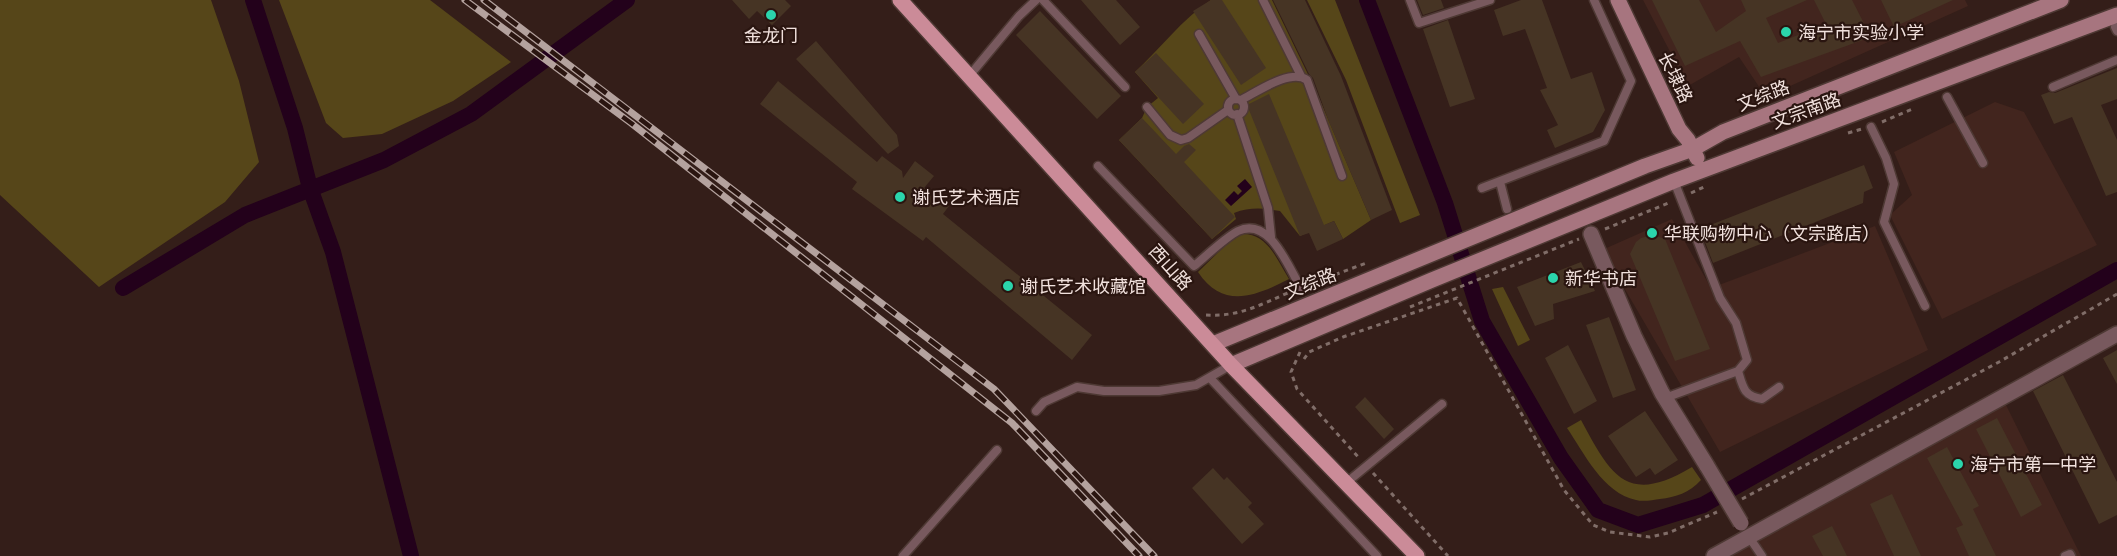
<svg xmlns="http://www.w3.org/2000/svg" width="2117" height="556" viewBox="0 0 2117 556" font-family="'Noto Sans','Noto Sans SC',sans-serif">
<style>
.built{fill:#42251e}
.green{fill:#564619}
.water{fill:#23011b}
.lines{fill:none;stroke-linecap:round;stroke-linejoin:round}
.canal{stroke:#23011b;stroke-width:16}
.building{fill:#463424}
.lane-casing{stroke:#4e3934;stroke-width:11}
.street-casing{stroke:#4e3934;stroke-width:18}
.secondary-casing{stroke:#4e3934;stroke-width:18}
.primary-casing{stroke:#4e3934;stroke-width:18}
.path{stroke:#806d68;stroke-width:3;stroke-dasharray:4.5 4.5;stroke-linecap:butt}
.lane{stroke:#78595e;stroke-width:8}
.street{stroke:#78595e;stroke-width:15}
.secondary{stroke:#a7757f;stroke-width:15}
.primary{stroke:#cb8b98;stroke-width:15}
.rail-casing{stroke:#b4a29e;stroke-width:7}
.rail{stroke:#2a1510;stroke-width:4.5;stroke-dasharray:14;stroke-linecap:butt}
.street-bridge-casing{stroke:#4e3934;stroke-width:18;stroke-linecap:butt}
.street-bridge{stroke:#78595e;stroke-width:15}
.poi-dot{fill:#2bd5ac;stroke:#2a1510;stroke-width:2}
.labels{text-anchor:middle;dominant-baseline:central;stroke-width:4.5;stroke-linejoin:round;paint-order:stroke}
.poi-label{font-size:18px;fill:#f1e1dd;stroke:#2a1510;text-anchor:start}
.street-label{font-size:18px;fill:#f1e1dd;stroke:#2a1510}
</style>
<rect width="100%" height="100%" fill="#341e19"/>
<path class="built" d="M1643 0H1965L1968 6 1766 97 1739 57 1688 86Z
M1995 102 2024 112 2097 245 1942 319 1890 215 1912 195 1894 152Z
M1672 219 1711 288 1875 226 1928 350 1720 452 1602 250Z
M2002 397 2081 556H1714Z"/>
<path class="green" d="M0 0H211L239 81 259 162 225 202 99 287 0 195Z
M279 0H430L511 62 453 101 382 134 343 138 326 123Z
M1211 0H1272L1317 93 1371 220 1343 239 1334 221 1300 236 1280 211C1263 208 1250 207 1234 213L1236 219 1212 239 1119 140 1142 118 1147 107 1158 98 1135 72C1161 48 1182 19 1211 0Z
M1307 0H1335L1420 215 1400 223 1346 80Z
M1243 234C1268 234 1277 260 1289 279 1256 296 1223 310 1198 272L1234 237Z
M1503 287 1530 340 1518 346 1492 289Z
M1581 420C1611 476 1627 506 1692 467L1701 480C1689 493 1676 497 1660 499 1653 500 1643 502 1636 500 1603 493 1584 453 1567 428Z"/>
<path class="water" d="M1245 179 1252 187 1231 206 1225 200 1234 191 1238 195 1242 191 1237 186Z"/>
<g class="lines">
<path class="canal" d="M253 0 295 128 310 188 333 252 411 556
M1367 0 1445 203 1482 321 1561 458 1598 510 1638 525 1703 505 2117 270
M123 288 245 215 384 160 471 114 627 0"/>
</g>
<path class="building" d="M732 0H785L791 6 772 25 757 11 749 19Z
M1081 0H1116L1140 27 1120 45Z
M1211 0H1222L1266 68 1241 85 1193 11Z
M1273 0H1305L1341 76 1392 210 1371 220 1329 122 1313 78 1309 74Z
M1417 0H1441L1444 8 1423 15Z
M1521 0H1542L1571 79 1592 72 1605 110 1593 132 1555 148 1547 130 1558 125 1540 90 1547 88 1525 29 1503 36 1494 10Z
M1652 0H1699L1716 32 1746 11 1741 0H1807L1766 18 1778 43 1826 24 1814 0H1852L1871 37 1761 77 1740 41 1685 66Z
M1881 0H1953L1894 27Z
M1040 11 1121 96 1097 119 1016 35Z
M1448 20 1475 99 1450 107 1423 29Z
M816 41 897 135 899 146 888 154 796 59Z
M1156 53 1204 104 1183 124 1135 72Z
M2117 68V99L2101 105 2117 140V192L2106 196 2072 117 2054 124 2041 95 2049 92 2055 93Z
M778 81 877 162 882 156 902 171 903 178 915 161 934 176 924 188 949 206 943 214 1092 335 1072 360 926 237 923 241 852 189 857 182 760 104Z
M1269 94 1324 225 1334 221 1343 239 1317 251 1309 233 1300 236 1247 105Z
M1142 118 1176 154 1184 146 1189 144 1196 150 1184 162 1235 217 1212 239 1119 140Z
M1864 165 1873 188 1864 192 1863 203 1713 263 1700 229Z
M1653 235 1665 239 1710 349 1675 361 1630 254 1636 242 1641 238Z
M1581 262 1595 291 1553 304 1554 319 1535 326 1517 287Z
M1609 317 1636 390 1613 398 1586 325Z
M1568 345 1597 401 1574 414 1545 358Z
M2117 350V384L2103 358Z
M2063 375 2117 482V515L2099 524 2033 391Z
M1365 397 1394 429 1384 439 1355 407Z
M1645 411 1678 460 1655 475 1650 468 1636 477 1608 436Z
M1997 418 2042 505 2021 517 1976 429Z
M1947 447 1979 506 1973 509 1996 556H1969L1956 528 1963 525 1927 458Z
M1213 468 1224 480 1227 477 1252 503 1248 507 1264 524 1242 544 1192 488Z
M1892 494 1921 556H1894L1870 504Z
M1832 526 1847 556H1823L1812 536Z"/>
<g class="lines">
<defs>
<path id="lane" d="M1043 0 1125 87
M1263 0 1301 76
M1410 0 1419 23 1490 0
M2115 27 2117 31
M1199 34 1236 99
M970 75 1019 16 1036 0
M2053 87 2117 60
M1947 97 1983 163
M1228 107a8 8 0 1 1 16 0a8 8 0 1 1-16 0Z
M1241 100C1257 92 1291 68 1307 80L1342 176
M1147 107 1170 135 1181 140 1188 138 1228 110
M1237 114 1268 208 1271 237
M1871 127 1886 158 1894 184 1884 222 1925 306
M1098 166 1194 266C1206 256 1226 237 1238 231 1270 216 1288 267 1301 288
M1500 182 1507 209
M1482 188 1604 141 1631 81 1594 0
M1738 371C1743 388 1744 396 1762 399L1779 387
M1210 378 1377 556
M1665 398 1738 371 1747 360 1736 323 1720 298 1674 181
M1036 411 1044 402 1077 387 1104 391H1159L1196 385 1231 365
M1346 483 1442 404
M1749 537 1762 556
M903 556 997 450
M2065 556 2070 554 2071 556"/>
<path id="street" d="M1591 234 1634 336 1662 393 1707 466
M1714 556 2117 334"/>
<path id="secondary" d="M1618 0 1679 129 1688 140 1697 158
M1213 344 1645 166 1693 149 1723 132 2061 0
M1231 365 1432 280 1674 181 2117 15"/>
<path id="primary" d="M900 0 1231 365 1417 556"/>
</defs>
<use href="#lane" class="lane-casing"/>
<use href="#street" class="street-casing"/>
<use href="#secondary" class="secondary-casing"/>
<use href="#primary" class="primary-casing"/>
<path class="path" d="M1882 122 1915 108
M1848 133 1862 129
M1691 193 1704 187
M1605 229 1671 202
M1310 284 1369 262
M1410 307 1579 239
M1206 315C1239 317 1260 305 1290 292
M1300 352 1291 372 1297 389 1360 459
M1304 359 1309 352 1343 337 1457 298 1564 490 1593 525 1610 532 1650 537 1668 533 1717 512
M1373 473 1448 556
M1742 499 1999 362 2117 294"/>
<use href="#lane" class="lane"/>
<use href="#street" class="street"/>
<use href="#secondary" class="secondary"/>
<use href="#primary" class="primary"/>
<defs>
<path id="rail" d="M465 0 631 123 1012 423 1139 556
M484 0 994 389 1154 556"/>
</defs>
<use href="#rail" class="rail-casing"/>
<use href="#rail" class="rail"/>
<defs>
<path id="street-bridge" d="M1707 466 1741 523"/>
</defs>
<use href="#street-bridge" class="street-bridge-casing"/>
<use href="#street-bridge" class="street-bridge"/>
</g>
<g class="poi-dot">
<circle cx="771" cy="15" r="6"/>
<circle cx="1786" cy="32" r="6"/>
<circle cx="900" cy="197" r="6"/>
<circle cx="1652" cy="233" r="6"/>
<circle cx="1553" cy="278" r="6"/>
<circle cx="1008" cy="286" r="6"/>
<circle cx="1958" cy="464" r="6"/>
</g>
<g class="labels">
<g class="poi-label">
<text x="1798" y="32">海宁市实验小学</text>
<text x="771" y="35" text-anchor="middle">金龙门</text>
<text x="912" y="197">谢氏艺术酒店</text>
<text x="1664" y="233">华联购物中心（文宗路店）</text>
<text x="1565" y="278">新华书店</text>
<text x="1020" y="286">谢氏艺术收藏馆</text>
<text x="1970" y="464">海宁市第一中学</text>
</g>
<g class="street-label">
<text transform="translate(1676 77) rotate(64)">长埭路</text>
<text transform="translate(1763 95) rotate(-21)">文综路</text>
<text transform="translate(1806 110) rotate(-20)">文宗南路</text>
<text transform="translate(1171 267) rotate(48)">西山路</text>
<text transform="translate(1310 283) rotate(-22)">文综路</text>
</g>
</g>
</svg>
